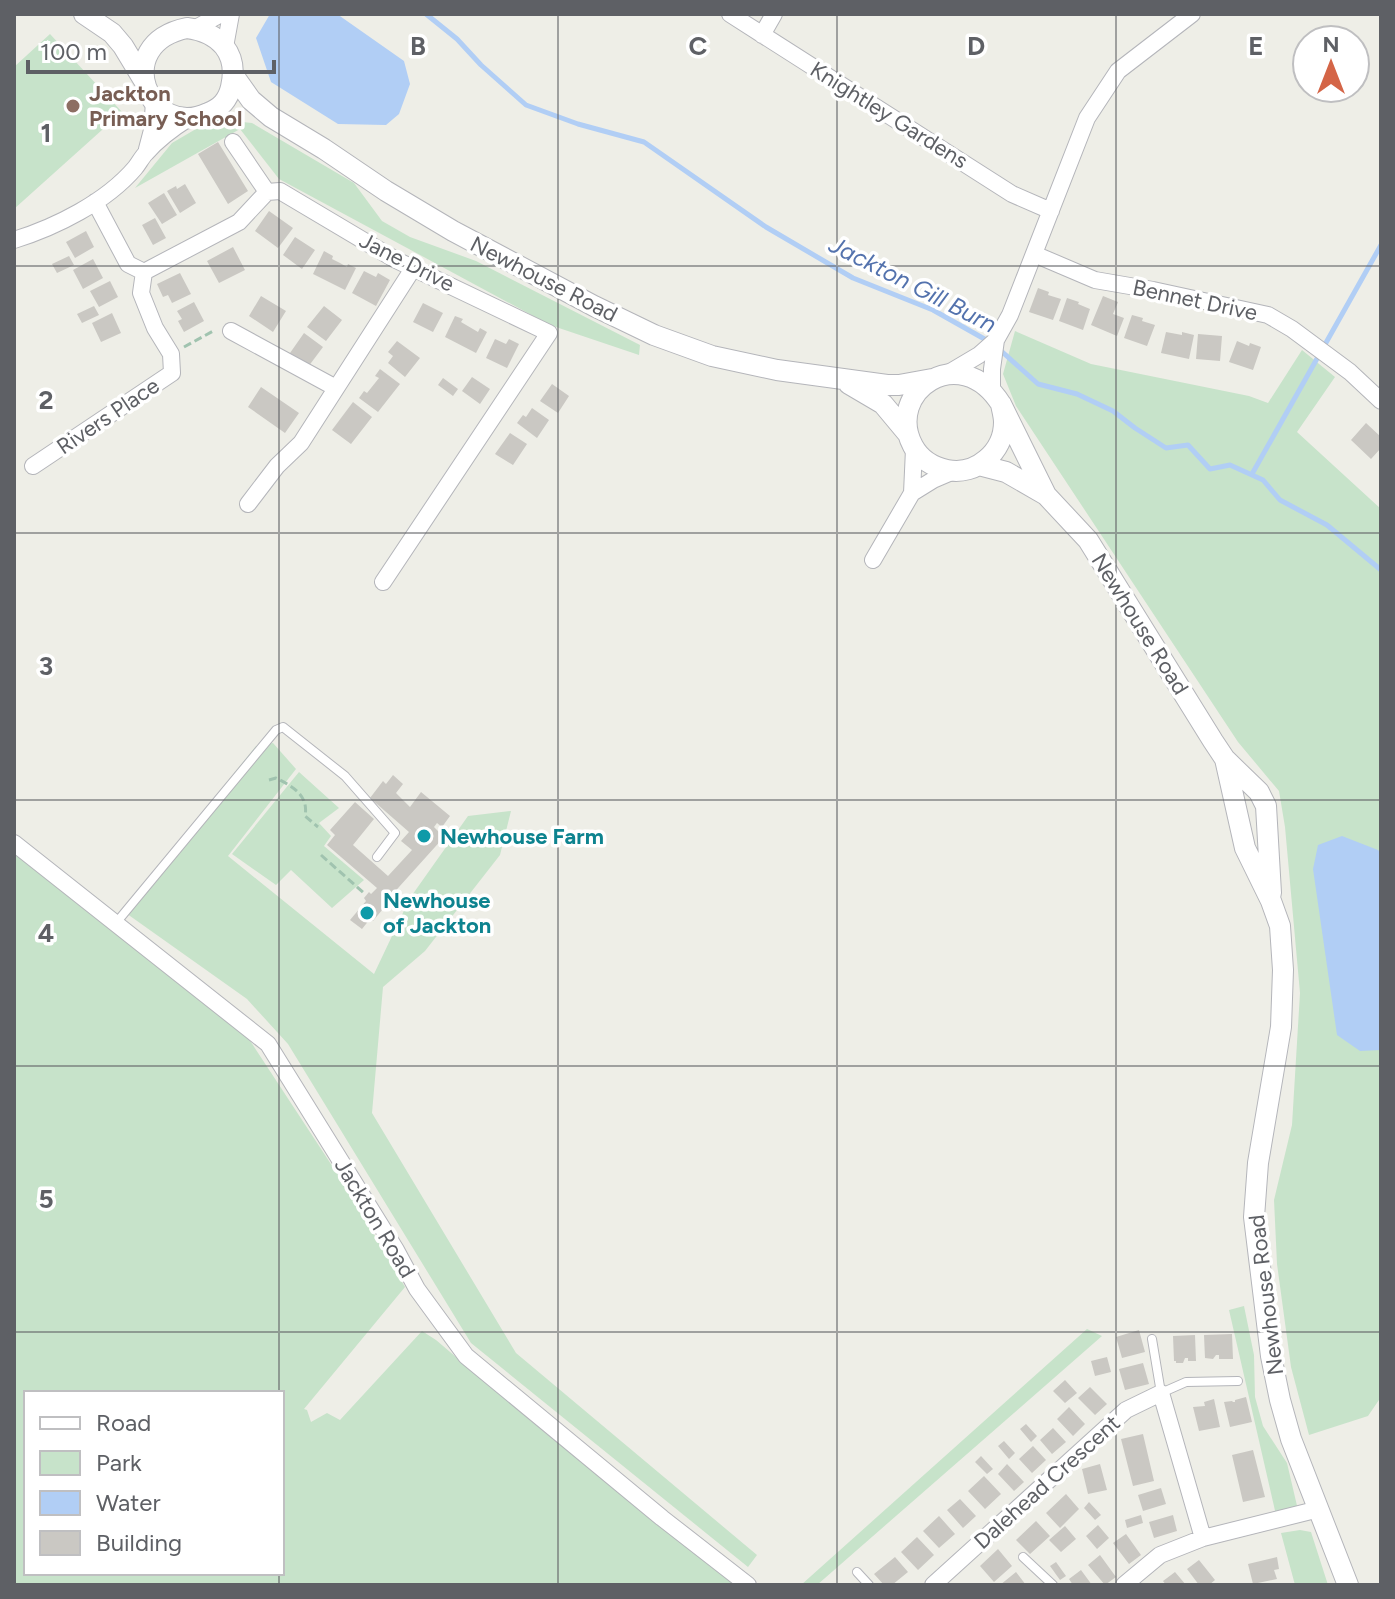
<svg xmlns="http://www.w3.org/2000/svg" width="1395" height="1599" viewBox="0 0 1395 1599" font-family="Figtree,sans-serif">
<style>
.green{fill:#c7e3ca;fill-rule:evenodd}
.water{fill:#b1cef5}
.lines{fill:none;stroke-linecap:round;stroke-linejoin:round}
.stream{stroke:#b1cef5;stroke-width:5}
.building{fill:#cac8c3}
.service-casing{stroke:#b4b5ba;stroke-width:10}
.minor-casing{stroke:#b4b5ba;stroke-width:18}
.tertiary-casing{stroke:#b4b5ba;stroke-width:22}
.path{stroke:#a0c3af;stroke-width:3;stroke-dasharray:8 4;stroke-linecap:butt}
.service{stroke:#fff;stroke-width:8}
.minor{stroke:#fff;stroke-width:16}
.tertiary{stroke:#fff;stroke-width:20}
.grid{fill:none;stroke:#5e6065;stroke-width:2;stroke-opacity:0.55}
.education-dot{fill:#8d6e63;stroke:#fff;stroke-width:3}
.culture-dot{fill:#0f9aa8;stroke:#fff;stroke-width:3}
.labels{text-anchor:middle;dominant-baseline:central;stroke-width:7;stroke-linejoin:round;paint-order:stroke}
.education-label{font-size:22px;font-weight:bold;fill:#785e54;stroke:#fff;text-anchor:start}
.street-label{font-size:22px;fill:#5e6065;stroke:#fff}
.culture-label{font-size:22px;font-weight:bold;fill:#0d838f;stroke:#fff;text-anchor:start}
.water-label{font-size:24px;font-style:italic;fill:#5372ad;stroke:#fff}
.grid-label{font-size:26px;text-anchor:middle;font-weight:bold;fill:#5e6065;stroke:#fff;stroke-width:7;stroke-linejoin:round;paint-order:stroke}
</style>
<rect width="100%" height="100%" fill="#eeeee7"/>
<path class="green" d="M50 34 122 112 14 209V67Z
M213 119 252 123 354 183 382 221 410 237 476 261 640 345 639 355 550 325 279 179 240 129 135 188 172 143Z
M1015 331 1091 364 1249 396 1268 403 1302 350 1335 377 1297 432 1381 509V1397L1368 1416 1309 1435 1291 1367 1277 1264 1274 1200 1292 1125 1300 993 1285 827 1279 791 1238 742 1016 406 1003 374Z
M273 743 296 769 228 856 374 974 410 898 468 816 511 811 500 855 425 951 383 987 372 1113 516 1353 757 1555 748 1567 471 1343 288 1044 247 999 123 911 256 746Z
M299 772 339 808 319 823 331 836 324 846 364 880 332 908 291 870 276 885 232 854Z
M14 849 243 1030 346 1187 405 1287 304 1409 307 1410 311 1422 327 1413 340 1420 422 1331 436 1340 543 1431 737 1585H14ZM26 1393H282V1573H26Z
M1244 1306 1254 1355 1255 1397 1263 1426 1287 1463 1298 1510 1276 1515 1229 1310Z
M1087 1329 1102 1336 817 1585H801Z
M1300 1530 1311 1532 1328 1585H1295L1281 1533Z"/>
<path class="water" d="M270 14H337L404 61 410 84 399 114 386 125 338 124 271 82 256 38Z
M1342 836 1378 850 1381 853V1050L1360 1051 1337 1035 1313 869 1318 845Z"/>
<g class="lines">
<path class="stream" d="M426 14 457 39 481 65 526 105 578 124 644 142 766 227 853 278 933 310 988 341
M999 349 1038 384 1077 394 1113 411 1135 428 1166 448 1188 445 1210 469 1230 465 1263 480 1280 500 1327 525 1381 570
M1252 474 1381 245"/>
</g>
<path class="building" d="M218 142 248 191 228 204 198 154Z
M185 184 196 203 180 213 167 191 176 186 177 189Z
M164 193 177 215 162 224 148 203Z
M269 211 293 228 278 248 255 231Z
M155 218 166 238 153 245 142 225Z
M86 231 94 247 75 258 66 242Z
M295 237 315 250 302 269 283 255Z
M233 247 245 270 219 283 207 261Z
M324 251 333 256 332 259 340 263 347 267 348 264 356 268 345 290 313 274Z
M69 256 74 265 57 273 52 264Z
M93 259 103 278 83 289 73 270Z
M364 271 376 277 378 273 390 280 376 306 352 293Z
M180 273 191 294 172 303 168 295 163 297 157 284Z
M110 281 118 297 99 307 90 291Z
M1038 288 1049 292 1048 295 1061 299 1053 320 1029 312Z
M261 296 286 311 273 332 249 316Z
M1103 296 1118 302 1113 314 1124 318 1117 336 1091 325Z
M1067 298 1079 302 1078 304 1090 309 1083 330 1059 321Z
M194 302 204 321 184 332 178 321 182 319 177 311Z
M423 303 443 313 433 332 413 322Z
M94 306 99 315 82 323 77 314Z
M324 306 342 320 326 341 307 327Z
M112 313 121 333 101 342 92 323Z
M1132 315 1143 318 1142 321 1155 325 1147 346 1124 338Z
M455 316 463 319 461 322 478 332 480 328 487 332 476 353 445 337Z
M1166 332 1182 335V332L1194 335 1189 359 1161 353Z
M304 333 323 347 308 367 290 353Z
M1198 334 1222 336 1220 361 1196 359Z
M495 339 506 344 509 339 519 344 507 368 486 358Z
M397 341 420 358 405 377 388 363 393 356 388 352Z
M1237 341 1249 346 1250 343 1261 347 1253 370 1229 362Z
M380 369 400 384 378 412 359 398 364 391 367 393 379 378 375 376Z
M472 377 490 389 480 404 462 391Z
M443 378 458 389 453 396 438 385Z
M552 384 569 396 558 413 540 401Z
M261 387 299 413 285 433 248 407Z
M353 402 372 417 351 444 332 430Z
M532 408 549 420 537 438 517 423 523 415 526 417Z
M1366 423 1381 437V448L1371 459 1351 440Z
M510 433 527 444 513 465 495 454Z
M393 775 403 784 396 793 410 807 421 792 450 816 442 827 437 823 434 827 444 837 390 897 392 898 373 921 370 919 362 929 350 920 366 901 364 898 369 892 371 894 377 888 327 845 335 835 330 830 355 802 374 819 353 845 388 876 412 850 401 841 409 832 370 798 383 781 386 784Z
M1139 1330 1145 1352 1122 1358 1116 1337Z
M1232 1334 1233 1359H1219V1355H1216L1213 1359 1205 1358 1204 1335Z
M1195 1335 1196 1361H1188V1358H1185L1183 1363H1176V1361H1174L1173 1336Z
M1107 1357 1111 1372 1095 1376 1091 1361Z
M1143 1363 1149 1384 1125 1390 1119 1369Z
M1065 1380 1077 1393 1065 1403 1053 1391Z
M1090 1387 1107 1404 1095 1415 1078 1398Z
M1246 1397 1252 1422 1230 1427 1224 1402 1232 1401 1233 1402H1235V1400Z
M1214 1399 1220 1427 1199 1431 1193 1407 1205 1406 1204 1402Z
M1069 1407 1085 1424 1073 1436 1057 1419Z
M1026 1424 1037 1436 1031 1442 1020 1429Z
M1053 1428 1066 1442 1052 1454 1040 1440Z
M1143 1434 1154 1481 1133 1486 1121 1439Z
M1004 1441 1015 1453 1009 1459 998 1446Z
M1033 1446 1046 1460 1032 1473 1019 1459Z
M1253 1450 1265 1497 1243 1502 1232 1455Z
M981 1456 993 1469 987 1474 975 1462Z
M1007 1464 1024 1482 1014 1491 998 1474Z
M1100 1464 1107 1490 1088 1494 1082 1469Z
M984 1476 1001 1494 985 1509 968 1491Z
M1161 1488 1166 1504 1143 1511 1138 1495Z
M1066 1494 1079 1509 1060 1528 1046 1513Z
M960 1499 976 1516 963 1528 947 1510Z
M1089 1502 1101 1515 1095 1520 1084 1508Z
M1141 1515 1143 1523 1127 1528 1125 1520Z
M1173 1515 1177 1531 1154 1538 1149 1522Z
M939 1516 955 1534 939 1548 923 1531Z
M1036 1521 1050 1536 1030 1554 1016 1540Z
M1098 1525 1109 1538 1097 1549 1086 1536Z
M1065 1526 1076 1539 1061 1552 1049 1540Z
M1126 1534 1141 1555 1129 1564 1113 1543Z
M917 1537 934 1555 918 1570 901 1552Z
M998 1549 1012 1566 994 1582 980 1566Z
M1100 1555 1116 1577 1105 1585 1088 1565Z
M895 1557 908 1572 892 1585H884L874 1574Z
M1277 1557 1279 1569 1274 1570 1277 1579 1253 1584 1248 1564Z
M1199 1560 1215 1580 1209 1585H1199L1187 1569Z
M1056 1562 1066 1576 1060 1580 1050 1566Z
M1081 1570 1092 1585H1073L1069 1579Z
M1016 1572 1026 1585H1000Z
M1175 1572 1186 1585H1166L1163 1581Z"/>
<g class="lines">
<defs>
<path id="service" d="M116 923 276 730 283 727 345 776 395 833 377 857
M1152 1339 1161 1393 1186 1382 1238 1381
M1023 1557 1053 1585
M857 1572 869 1585"/>
<path id="minor" d="M730 14 1012 194 1051 211
M194 29 221 14
M762 35 774 14
M225 47 231 14
M233 142 267 192
M147 149 152 130 154 102
M95 202 128 264 144 272 239 222 267 192 280 191 396 260 549 333 383 582
M14 240C56 227 106 202 135 168 139 163 142 157 146 153 159 138 173 128 189 118
M1034 254 1095 280 1153 290 1268 315 1292 329 1350 372 1381 401
M231 331 336 388
M947 374 979 355 996 340 1010 315 1087 118 1118 71 1192 14
M992 390V369L996 340
M33 466 172 373 171 354 155 328 141 293 144 272
M912 493 914 449
M248 504 277 466 301 443 414 267
M873 560 912 493 933 480 954 471
M14 843 268 1044 396 1250 417 1289 466 1356 662 1518 748 1585
M933 1585 1126 1410 1161 1393 1203 1538
M1124 1585 1160 1555 1203 1538 1319 1509"/>
<path id="tertiary" d="M84 14 112 33 123 46 143 79
M187 28C219 32 239 53 231 87 228 100 221 108 208 113 149 141 109 44 187 28Z
M234 76 251 100 271 117 324 149 386 191 453 231 594 306 654 335 712 356 777 370 887 385H899L932 379
M849 384 883 404 908 434
M1001 404C1002 410 1004 416 1004 422 1004 452 976 476 947 470 933 467 920 459 913 446 884 392 960 339 1001 404L1046 495
M979 465 1006 472 1046 495 1088 540 1213 741 1225 759 1259 792 1266 806 1271 893
M1225 759 1245 848 1271 901 1280 926 1283 970 1281 1027 1258 1163 1254 1217 1271 1356 1280 1400 1291 1439 1348 1585"/>
</defs>
<use href="#service" class="service-casing"/>
<use href="#minor" class="minor-casing"/>
<use href="#tertiary" class="tertiary-casing"/>
<path class="path" d="M184 347 215 330
M269 780 276 778C292 786 309 795 305 816L318 827
M321 855 365 894"/>
<use href="#service" class="service"/>
<use href="#minor" class="minor"/>
<use href="#tertiary" class="tertiary"/>
</g>
<path class="grid" d="M279 14V1393M558 14V1585M837 14V1585M1116 14V1585M14 266H1381M14 533H1381M14 800H1381M14 1066H1381M14 1332H1381M279 1573V1585"/>
<circle class="education-dot" cx="73" cy="106" r="8"/>
<g class="culture-dot">
<circle cx="424" cy="836" r="8"/>
<circle cx="367" cy="913" r="8"/>
</g>
<g class="labels">
<g class="education-label">
<text x="89" y="93">Jackton<tspan x="89" dy="25">Primary School</tspan></text>
</g>
<g class="street-label">
<text transform="translate(889 115) rotate(32)">Knightley Gardens</text>
<text transform="translate(407 262) rotate(27)">Jane Drive</text>
<text transform="translate(544 279) rotate(27)">Newhouse Road</text>
<text transform="translate(1195 300) rotate(12)">Bennet Drive</text>
<text transform="translate(108 416) rotate(-34)">Rivers Place</text>
<text transform="translate(1140 624) rotate(58)">Newhouse Road</text>
<text transform="translate(375 1218) rotate(59)">Jackton Road</text>
<text transform="translate(1266 1295) rotate(-97)">Newhouse Road</text>
<text transform="translate(1047 1482) rotate(-42)">Dalehead Crescent</text>
</g>
<g class="culture-label">
<text x="440" y="836">Newhouse Farm</text>
<text x="383" y="900">Newhouse<tspan x="383" dy="25">of Jackton</tspan></text>
</g>
<g class="water-label">
<text transform="translate(913 284) rotate(27)">Jackton Gill Burn</text>
</g>
</g>
<g class="grid-label">
<text x="418" y="55">B</text>
<text x="698" y="55">C</text>
<text x="976" y="55">D</text>
<text x="1256" y="55">E</text>
<text x="46" y="142">1</text>
<text x="46" y="409">2</text>
<text x="46" y="675">3</text>
<text x="46" y="942">4</text>
<text x="46" y="1208">5</text>
</g>
<rect width="1395" height="1599" fill="none" stroke="#5e6065" stroke-width="32"/>
<rect x="24" y="1391" width="260" height="184" fill="#ffffff" stroke="#bfbfc1" stroke-width="2"/>
<rect x="40" y="1417" width="40" height="12" fill="#ffffff" stroke="#bfbfc1" stroke-width="2"/>
<text x="96" y="1431" font-size="24" fill="#5e6065">Road</text>
<rect x="40" y="1451" width="40" height="24" fill="#c7e3ca" stroke="#bfbfc1" stroke-width="2"/>
<text x="96" y="1471" font-size="24" fill="#5e6065">Park</text>
<rect x="40" y="1491" width="40" height="24" fill="#b1cef5" stroke="#bfbfc1" stroke-width="2"/>
<text x="96" y="1511" font-size="24" fill="#5e6065">Water</text>
<rect x="40" y="1531" width="40" height="24" fill="#cac8c3" stroke="#bfbfc1" stroke-width="2"/>
<text x="96" y="1551" font-size="24" fill="#5e6065">Building</text>
<g transform="translate(1331 64)"><circle r="38" fill="#ffffff" stroke="#bfbfc1" stroke-width="2"/>
<path d="M0-6L14 30L0 20L-14 30Z" fill="#d46547"/>
<text y="-12" font-size="22" font-weight="bold" text-anchor="middle" fill="#5e6065">N</text>
</g>
<path d="M28 60v12h246v-12" fill="none" stroke="#5e6065" stroke-width="4"/>
<text x="40" y="60" font-size="24" fill="#5e6065" stroke="#ffffff" stroke-width="6" paint-order="stroke">100 m</text>
</svg>
